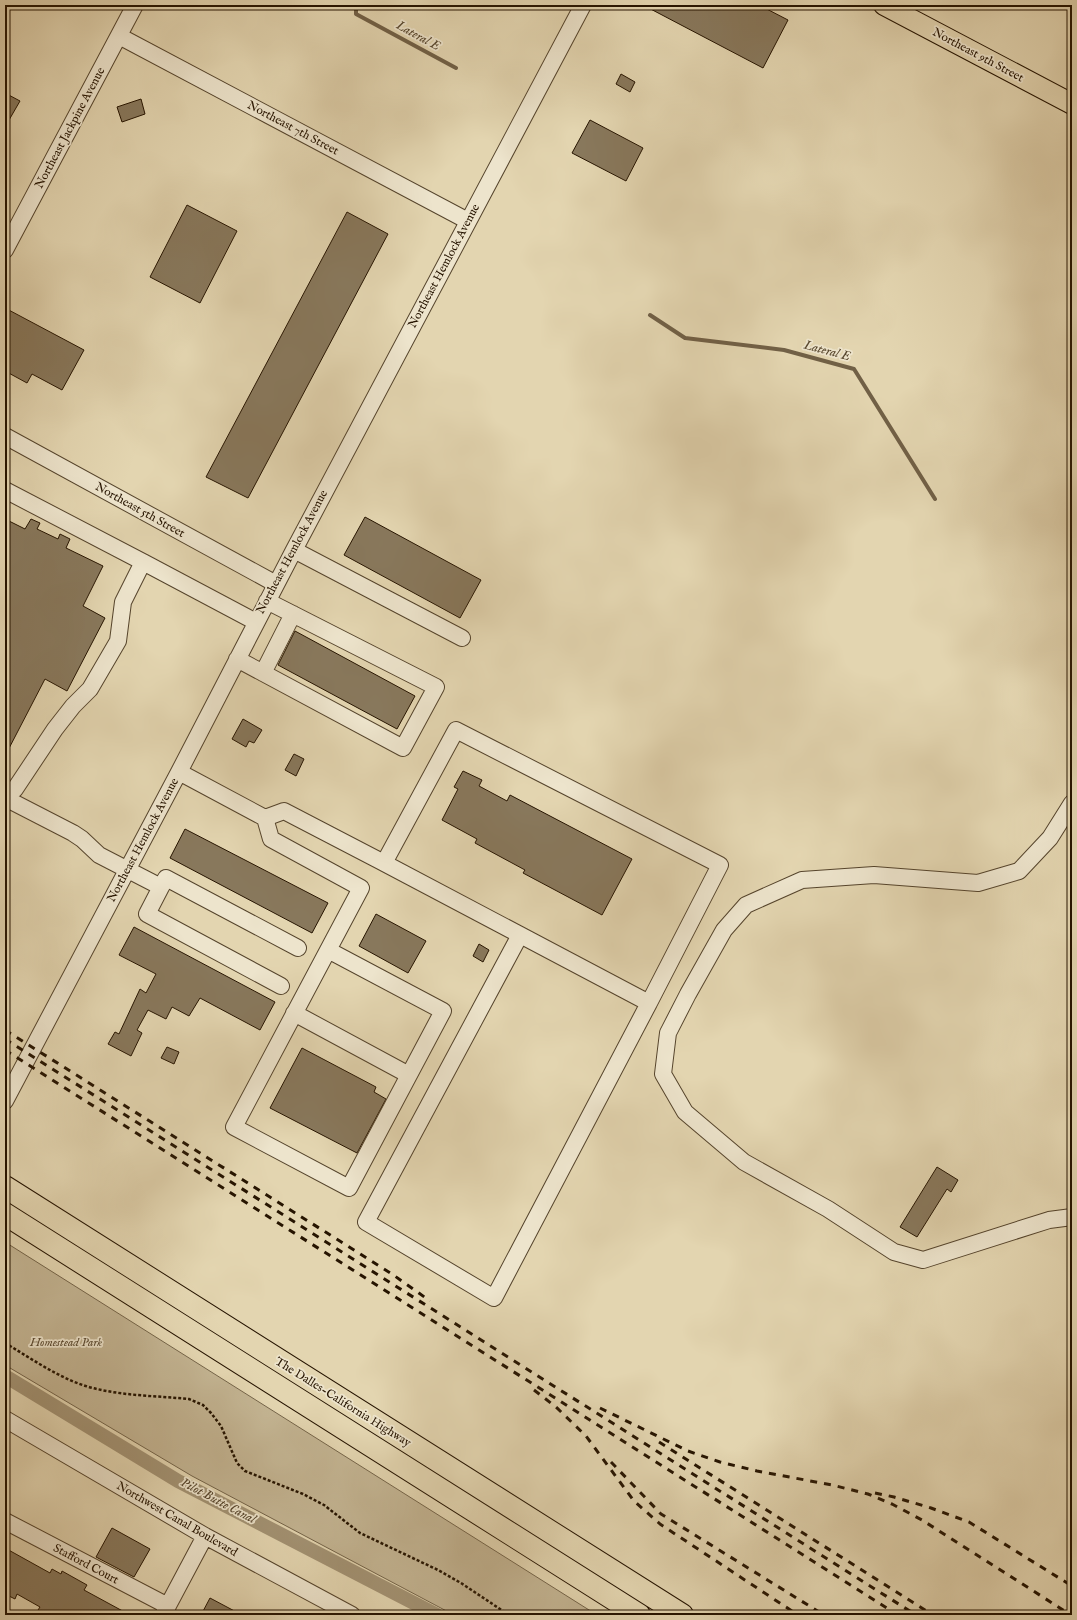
<svg xmlns="http://www.w3.org/2000/svg" width="1077" height="1620" viewBox="0 0 1077 1620" font-family="'IM FELL English',serif">
<style>
.park{fill:#c3b492;stroke:#746449}
.lines{fill:none;stroke-linecap:round;stroke-linejoin:round}
.stream{stroke:#716046;stroke-width:4}
.canal{stroke:#a39374;stroke-width:14}
.building{fill:#88785c;stroke:#261400}
.minor-casing{stroke:#55442c;stroke-width:18}
.major-casing{stroke:#261400;stroke-width:22}
.highway-casing{stroke:#261400;stroke-width:24}
.path{stroke:#261400;stroke-width:2.5;stroke-dasharray:3 2;stroke-linecap:butt}
.minor{stroke:#ede4cc;stroke-width:16}
.major{stroke:#e3d5b0;stroke-width:20}
.highway{stroke:#e3d5b0;stroke-width:22}
.rail{stroke:#261400;stroke-width:3;stroke-dasharray:7 7;stroke-linecap:butt}
.labels{text-anchor:middle;dominant-baseline:central;stroke-width:3.5;stroke-linejoin:round;paint-order:stroke}
.street-label{font-size:12px;fill:#261400;stroke:#ede4cc}
.park-label{font-size:12px;font-style:italic;fill:#5d4c33;stroke:#ede4cc}
.water-label{font-size:13px;font-style:italic;fill:#58472e;stroke:#ede4cc}
</style>
<rect width="100%" height="100%" fill="#e3d5b0"/>
<filter id="stains"><feTurbulence type="fractalNoise" baseFrequency=".005" numOctaves="4"/><feColorMatrix values="0 0 0 0 .2 0 0 0 0 .09 0 0 0 0 .02 0 0 0 .5 -.17"/></filter>
<radialGradient id="worn" r=".72"><stop offset=".6" stop-color="#630" stop-opacity="0"/><stop offset="1" stop-color="#630" stop-opacity=".3"/></radialGradient>
<path class="park" d="M5 1242 597 1615H454L192 1476 5 1365Z"/>
<g class="lines">
<path class="stream" d="M356 5V14L456 68
M650 315 685 338 784 350 854 369 935 499"/>
<path class="canal" d="M5 1376 178 1481 437 1615"/>
</g>
<path class="building" d="M643 5H759L788 20 763 68Z
M621 74 635 82 630 92 616 84Z
M5 93 20 101 5 127Z
M141 99 145 114 122 122 117 107Z
M590 120 643 148 626 181 572 153Z
M187 205 237 231 200 303 150 277Z
M347 212 388 234 248 498 206 477Z
M5 308 84 350 62 390 32 374 27 383 5 371 9 362 5 360Z
M365 517 481 580 460 618 344 555Z
M5 519 25 529 31 519 40 523 37 529 58 539 60 534 70 539 66 548 103 566 83 606 105 618 67 691 45 679 5 756Z
M295 631 415 696 397 729 278 665Z
M243 719 262 730 254 743 249 741 246 747 232 739Z
M294 754 304 759 296 776 285 770Z
M463 771 482 780 479 786 507 801 510 795 632 859 602 915 523 873 525 870 475 843 477 839 442 820 458 789 454 787Z
M185 829 328 903 312 933 170 858Z
M376 914 426 941 408 973 359 946Z
M134 927 275 1002 260 1030 200 998 189 1016 172 1007 166 1019 148 1010 137 1030 142 1033 131 1056 108 1044 115 1032 119 1034 140 989 146 993 156 974 119 955Z
M479 944 489 950 483 962 473 956Z
M167 1047 179 1052 174 1064 161 1058Z
M302 1048 376 1087 374 1092 386 1099 357 1153 270 1108Z
M937 1167 958 1180 951 1192 947 1189 917 1237 900 1227Z
M112 1528 150 1549 134 1577 96 1557Z
M5 1548 50 1573 52 1569 61 1574 62 1571 87 1585 84 1590 130 1615H46L38 1610 40 1607 17 1594 15 1599 5 1594Z
M210 1598 242 1615H201Z"/>
<g class="lines">
<defs>
<path id="minor" d="M119 36 468 221
M5 250 135 5
M5 436 276 584
M5 490 143 562
M294 550 462 638
M256 622 143 562 123 602 118 641 90 689 73 706 55 729 15 789 5 798 73 833 82 839 99 855 161 887 166 878 298 948
M237 659 403 748 436 687 267 601
M263 673 293 614
M179 772 265 818 284 811 384 863 456 730 720 865 649 1003 384 863
M1072 803 1050 838 1019 871 978 883 874 875 802 880 746 905 724 930 688 994 668 1033 663 1074 685 1112 744 1162 828 1209 894 1252 923 1260 1049 1220 1072 1217
M265 818 271 839 361 888 234 1127 349 1188 443 1011 328 950
M161 887 147 914 281 986
M520 935 366 1222 494 1298 649 1003
M294 1013 409 1075
M5 1101 179 772 294 550 583 5
M5 1419 205 1536 352 1615
M5 1521 168 1606
M163 1615 205 1536"/>
<path id="major" d="M884 5 1072 104"/>
<path id="highway" d="M5 1187 682 1615
M5 1214 639 1615"/>
</defs>
<use href="#minor" class="minor-casing"/>
<use href="#major" class="major-casing"/>
<use href="#highway" class="highway-casing"/>
<path class="path" d="M5 1343C34 1360 64 1382 97 1389 127 1396 159 1396 189 1399L203 1405 211 1413 221 1426 237 1463 245 1471 303 1494 324 1505 360 1533 438 1570 461 1583 509 1615"/>
<use href="#minor" class="minor"/>
<use href="#major" class="major"/>
<use href="#highway" class="highway"/>
<path class="rail" d="M5 1030 392 1274 430 1301
M5 1039 916 1615
M5 1050 898 1615
M534 1390 556 1407 586 1436 634 1501 660 1524 798 1615
M600 1408 688 1451 720 1462 757 1471 832 1485 868 1494 892 1504 922 1520 1071 1615
M659 1442 933 1615
M611 1462 661 1514 824 1615
M875 1493 894 1497 931 1508 969 1522 1072 1586"/>
</g>
<g class="labels">
<g class="street-label">
<text transform="translate(978 55) rotate(28)">Northeast 9th Street</text>
<text transform="translate(70 128) rotate(-62)">Northeast Jackpine Avenue</text>
<text transform="translate(293 128) rotate(28)">Northeast 7th Street</text>
<text transform="translate(444 266) rotate(-62)">Northeast Hemlock Avenue</text>
<text transform="translate(140 510) rotate(29)">Northeast 5th Street</text>
<text transform="translate(292 552) rotate(-62)">Northeast Hemlock Avenue</text>
<text transform="translate(143 840) rotate(-62)">Northeast Hemlock Avenue</text>
<text transform="translate(343 1402) rotate(32)">The Dalles-California Highway</text>
<text transform="translate(177 1519) rotate(30)">Northwest Canal Boulevard</text>
<text transform="translate(86 1564) rotate(28)">Stafford Court</text>
</g>
<g class="park-label">
<text x="66" y="1342">Homestead Park</text>
</g>
<g class="water-label">
<text transform="translate(418 36) rotate(29)">Lateral E</text>
<text transform="translate(827 351) rotate(15)">Lateral E</text>
<text transform="translate(218 1501) rotate(28)">Pilot Butte Canal</text>
</g>
</g>
<rect width="1077" height="1620" fill="none" stroke="#e3d5b0" stroke-width="20"/>
<rect x="6" y="6" width="1065" height="1608" fill="none" stroke="#261400" stroke-width="2"/>
<rect x="10" y="10" width="1057" height="1600" fill="none" stroke="#261400"/>
<rect width="100%" height="100%" filter="url(#stains)"/>
<rect width="100%" height="100%" fill="url(#worn)"/>
</svg>
